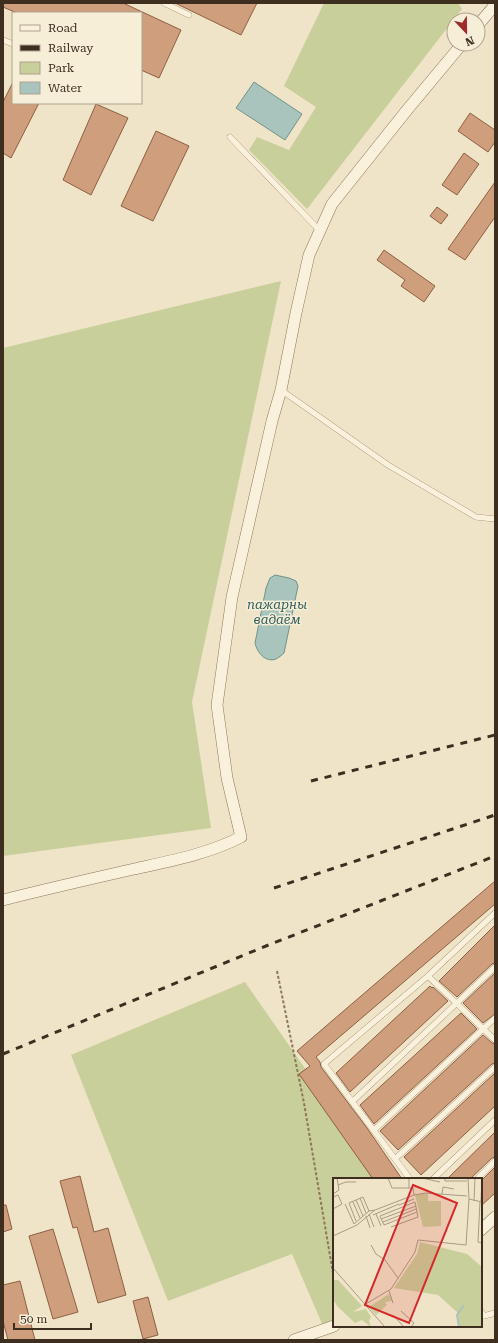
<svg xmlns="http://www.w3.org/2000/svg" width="498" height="1343" viewBox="0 0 498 1343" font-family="'Roboto Serif',serif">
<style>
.green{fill:#c9cf9b}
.water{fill:#a9c4bc;stroke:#6f938a}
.building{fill:#cf9f7d;stroke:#8d5f41}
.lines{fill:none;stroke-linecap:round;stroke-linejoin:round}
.service-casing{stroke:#8d765c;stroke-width:6}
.minor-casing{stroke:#8d765c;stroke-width:12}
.path{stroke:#8d765c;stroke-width:2;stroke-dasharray:3 2;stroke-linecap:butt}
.service{stroke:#faf1dc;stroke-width:5.5}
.minor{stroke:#faf1dc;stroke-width:11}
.rail{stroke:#3d2e20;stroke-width:3;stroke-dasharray:7 7;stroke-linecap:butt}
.labels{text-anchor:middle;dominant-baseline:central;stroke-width:3;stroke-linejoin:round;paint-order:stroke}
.water-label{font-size:13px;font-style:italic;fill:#2f5d5a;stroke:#f7eed8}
.inset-river{fill:none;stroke:#a9c4bc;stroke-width:2}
.inset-road{fill:none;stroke:#a89b85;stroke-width:1}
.view{fill:#d62828;fill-opacity:0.15;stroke:#d62828;stroke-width:2}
.inset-edge{fill:none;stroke:#3d2e20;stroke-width:2}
</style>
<rect width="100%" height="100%" fill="#f0e4c8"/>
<path class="green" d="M324 3H458L462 9 307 209 249 150 257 137 289 150 316 107 284 86Z
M281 281 192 702 211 828 3 856V348Z
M245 982 382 1179H334V1322L323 1326 292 1254 168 1301 71 1055Z"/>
<path class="water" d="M254 82 302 114 285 140 236 108Z
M275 575 289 578 296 581 298 586 284 653C282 655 278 658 276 659 265 663 257 652 255 643L266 588 270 578Z"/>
<path class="building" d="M3 3H123L181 30 159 78 141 70V13H17L3 7Z
M175 3H257L241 35Z
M13 82V103H39L11 158 3 153V102Z
M96 104 128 118 91 195 63 180Z
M470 113 495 130V142L488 152 458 131Z
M156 131 189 146 153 221 121 206Z
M464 153 479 164 457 195 442 185Z
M495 182V217L465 260 448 249Z
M437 207 448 215 441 224 430 216Z
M384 250 435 286 424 302 401 286 405 280 377 260Z
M495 881V904L316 1057 320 1062 321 1067 367 1128 402 1179H373L299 1074 310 1066 297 1051Z
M495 925V963L492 964 457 997 439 981Z
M495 973V1014L483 1023 463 1003Z
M430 986 432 988 433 987 448 1001 350 1092 336 1073Z
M461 1013 477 1029 374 1124 360 1105Z
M483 1035 492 1043 495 1044V1063L492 1064 398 1150 380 1131Z
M495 1073V1106L421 1175 404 1157Z
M495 1132V1157L492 1158 470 1179H447Z
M495 1167V1193L481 1206V1181Z
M80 1176 94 1232 108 1228 126 1295 98 1303 77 1227 73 1228 60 1181Z
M3 1205H6L12 1229 3 1232Z
M53 1229 78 1312 53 1319 29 1236Z
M20 1281 35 1340H8L3 1321V1285Z
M148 1297 158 1335 143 1339 133 1301Z"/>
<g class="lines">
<defs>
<path id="service" d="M164 3 189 15
M3 40 13 44
M230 137 320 231
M281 390 388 465 476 517 495 519
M428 976 495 1040
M353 1101 495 967
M374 1130 495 1018
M395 1159 495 1067
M410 1179 324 1064 428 976 495 913
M433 1179 495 1120
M477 1179 495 1161
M481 1311 484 1316 495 1313"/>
<path id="minor" d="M478 25 495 5
M3 900C46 889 90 879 134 869 170 861 208 854 241 837L227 778 217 705 232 597 272 421 281 390 296 313 309 255 332 204 407 110 462 44
M481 1230 495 1217
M294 1340 334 1326"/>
</defs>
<use href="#service" class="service-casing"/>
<use href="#minor" class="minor-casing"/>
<path class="path" d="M277 971 304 1103 334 1279"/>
<use href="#service" class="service"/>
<use href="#minor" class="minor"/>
<path class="rail" d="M311 781 495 735
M274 888 495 815
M3 1054 266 946 495 856"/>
</g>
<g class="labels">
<g class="water-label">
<text x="277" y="604">пажарны<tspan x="277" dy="15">вадаём</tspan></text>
</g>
</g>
<g transform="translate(333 1178)">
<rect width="149" height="149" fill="#f0e4c8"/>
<path d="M95 15V23H108V48L90 49 82 17ZM87 64 134 76 149 89V149H127L124 134 105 117 61 110 84 76ZM0 102H5L29 128 20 134 13 129 20 134 33 131 38 139 36 143 38 149 29 142 22 145 4 128 0 121ZM56 116 59 123 52 124 54 127 43 137 36 129Z" fill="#c9cf9b"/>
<path class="inset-river" d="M126 149 124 137 131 127"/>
<path class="inset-road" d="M55 0 59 10H76M76 0V10H80L81 17M89 0 107 4M112 0V3H134M135 0 136 21 149 24M5 7 13 4H23M0 16 6 12 4 0M109 16 110 9 121 11M0 19 5 17 9 26 0 31M27 20 33 35M23 22 30 38M141 23 142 0M147 23 145 64 149 65M148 23 149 0M20 24 27 40M12 26 21 46 36 33 42 32M66 27 81 21M36 36 41 49M43 36 48 48M40 37 66 26M33 38 37 50M48 41 83 28M23 43 16 25 30 19 36 33M50 44 83 31M58 49 85 39 82 24 47 38 51 47 84 34M0 58 24 47 42 32 81 17 93 15 134 18M38 67 43 76 52 82 65 100M0 90 52 149M56 113 60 125M31 127 58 111 82 74 85 62 133 67 136 21M68 133 81 145 78 149M60 137 71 149"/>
<path class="view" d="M80 7 124 25 76 145 32 127Z"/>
<rect width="149" height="149" class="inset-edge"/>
</g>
<rect width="498" height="1343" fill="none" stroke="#3d2e20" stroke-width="8"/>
<rect x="12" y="12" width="130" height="92" fill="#f7eed8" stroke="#ada18e"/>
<rect x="20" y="25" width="20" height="6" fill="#faf1dc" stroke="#ada18e"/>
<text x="48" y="32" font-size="12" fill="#3d2e20">Road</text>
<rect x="20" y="45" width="20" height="6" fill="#3d2e20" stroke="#ada18e"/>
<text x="48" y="52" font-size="12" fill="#3d2e20">Railway</text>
<rect x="20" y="62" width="20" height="12" fill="#c9cf9b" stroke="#ada18e"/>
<text x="48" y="72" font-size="12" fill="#3d2e20">Park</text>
<rect x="20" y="82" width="20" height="12" fill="#a9c4bc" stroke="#ada18e"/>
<text x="48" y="92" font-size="12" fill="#3d2e20">Water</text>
<g transform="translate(466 32) rotate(158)"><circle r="19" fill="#f7eed8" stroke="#ada18e"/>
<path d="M0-3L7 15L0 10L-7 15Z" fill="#9e2a2b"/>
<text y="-6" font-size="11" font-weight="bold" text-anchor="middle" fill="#3d2e20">N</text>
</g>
<path d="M14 1323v6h77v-6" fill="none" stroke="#3d2e20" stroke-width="2"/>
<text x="20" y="1323" font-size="12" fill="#3d2e20" stroke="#f7eed8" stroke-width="3" paint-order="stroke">50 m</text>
</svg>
